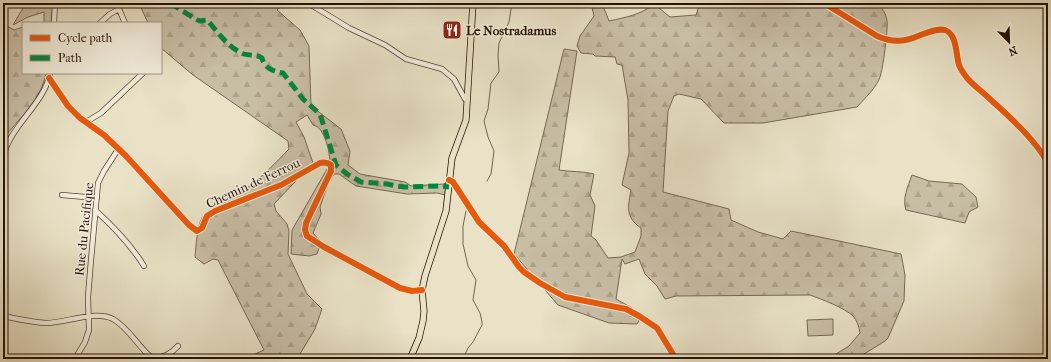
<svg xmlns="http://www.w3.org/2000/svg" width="1051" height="362" viewBox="0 0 1051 362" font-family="'IM FELL French Canon',serif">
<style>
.forest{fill:url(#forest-firs);stroke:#776756}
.pitch{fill:#c8bea6;stroke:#776756}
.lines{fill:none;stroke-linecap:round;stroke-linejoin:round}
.stream{stroke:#736352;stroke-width:1}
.minor-casing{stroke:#574436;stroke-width:6}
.major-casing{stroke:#261005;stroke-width:7}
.minor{stroke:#f1ecdb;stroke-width:4.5}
.major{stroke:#e9e2c7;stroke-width:5.5}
.quiet{stroke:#00873e;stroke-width:5;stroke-dasharray:10 5;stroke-linecap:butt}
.cycleway-casing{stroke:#f1ecdb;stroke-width:8}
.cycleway{stroke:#e8590c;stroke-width:6}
.labels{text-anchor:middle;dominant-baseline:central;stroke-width:3;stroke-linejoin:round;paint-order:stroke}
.poi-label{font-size:13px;font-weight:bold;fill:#261005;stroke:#f1ecdb;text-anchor:start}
.street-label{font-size:13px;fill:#261005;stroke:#f1ecdb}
</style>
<defs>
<pattern id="forest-firs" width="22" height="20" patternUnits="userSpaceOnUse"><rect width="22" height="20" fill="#c8bea6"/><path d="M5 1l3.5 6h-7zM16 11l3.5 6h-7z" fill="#aca28d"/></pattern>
</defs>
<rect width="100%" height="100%" fill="#e9e2c7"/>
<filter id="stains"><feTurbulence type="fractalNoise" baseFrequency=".005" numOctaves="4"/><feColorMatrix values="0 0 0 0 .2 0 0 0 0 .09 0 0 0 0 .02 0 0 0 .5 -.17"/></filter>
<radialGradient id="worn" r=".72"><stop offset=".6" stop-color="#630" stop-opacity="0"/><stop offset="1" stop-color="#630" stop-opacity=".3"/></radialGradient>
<path class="forest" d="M26 3H53L51 23H44V12L28 17 13 25Z
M139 3H285L277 10 300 30 309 46 311 106 341 129 350 151 348 165 360 174 405 182 411 186 444 184 446 182 445 195 437 193 407 194 356 186 339 174H334L328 184 320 207 321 214 313 233 321 242 317 254 309 256 291 254 292 230 330 164C330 153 325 127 313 125L307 115 296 122 304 137 313 163 274 204 276 211 287 224 289 231 288 254 307 294 322 309 315 329 297 359H244L264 350 218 260 213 259 204 264 195 257C196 247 197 226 202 218 206 210 218 206 225 202 250 189 269 170 289 149L288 141 193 75 161 48V23H148Z
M591 3H602L609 21C627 17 640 15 654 4L670 17 696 15 700 3H877C882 8 886 13 887 21 888 31 883 68 880 77 877 87 864 99 857 107L763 123H724L701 99 679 94 674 96 668 111 663 192 729 209 731 220 758 232 783 239 791 231 901 254 905 275 904 301 888 338 885 341 856 359H828L849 346 860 333C859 327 857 320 853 316 845 308 821 299 810 295L676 296 665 299 657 286 645 274 639 259 625 264 622 259 616 299 632 308 639 321 637 324 609 323 558 305 514 254 564 49 577 51 559 170C571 172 582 171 594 174L590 195 595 206 591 236 596 240 608 258 621 257 635 252 641 236V228C625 217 628 207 631 190L622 185 629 153 628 100 622 65 617 64 615 57 595 56 593 54 581 53 577 46 580 36 594 16Z
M3 24 14 30 23 27V73H46C42 97 22 116 6 135L3 132Z
M912 175 929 181 962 184 976 197 978 207 969 212 965 223 906 210C902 199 908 186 912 175Z"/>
<path class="pitch" d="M833 319V335L808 336 807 320Z"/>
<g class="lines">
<path class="stream" d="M487 181 491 174 494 151 488 137 484 121 488 109 491 83 499 72 498 55 499 43 509 22 512 3
M463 359 468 348 473 342 482 325V322L480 313 473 300 476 280 468 266 463 244V226L466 211"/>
<defs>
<path id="minor" d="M308 3 349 28 385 45 406 59 442 69 454 79 465 99 467 100
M824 3 877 36C890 42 905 42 918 36 927 33 936 28 945 30 957 34 956 55 959 65 961 70 964 74 967 78 974 86 984 93 992 101 1009 116 1039 144 1048 164
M54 23 55 3
M100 23 110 14 119 9 125 23
M49 78 68 106 80 118 104 135 126 156 189 225 197 231 202 228 207 216 215 211 281 185 320 163C324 162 327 162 331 165V171L306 223 305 230 307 236 324 247 400 288 412 291 422 290
M86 122 101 113 143 73
M3 158C9 126 45 104 50 73
M449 180 453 182 479 222 504 246 519 267 524 272 540 283 565 297 626 309 639 316 657 328 676 359
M62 195 97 198
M95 210C114 227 131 245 144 266
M3 316C17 319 31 322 46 323 66 323 94 310 113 319 129 328 138 347 152 358 162 359 172 353 178 346
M75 359 85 342 89 330 88 297 91 260 98 183 104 171 119 148"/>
<path id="major" d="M410 359 419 338 423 321 424 311 422 290 425 276 446 211 452 158 466 120 473 3"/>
</defs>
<use href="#minor" class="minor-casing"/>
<use href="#major" class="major-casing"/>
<use href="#minor" class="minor"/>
<use href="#major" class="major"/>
<path class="quiet" d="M171 3C174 6 198 21 200 21 203 21 204 20 207 20 218 32 228 48 244 54 250 56 256 54 262 58 264 68 274 72 283 73L303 99 320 114 336 165 347 174 361 182 387 184 397 186 405 187 440 186 449 187"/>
<defs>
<path id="cycleway" d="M824 3 877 36C890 42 905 42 918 36 927 33 936 28 945 30 957 34 956 55 959 65 961 70 964 74 967 78 974 86 984 93 992 101 1009 116 1039 144 1048 164
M49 78 68 106 80 118 104 135 126 156 189 225 197 231 202 228 207 216 215 211 281 185 320 163C324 162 327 162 331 165V171L306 223 305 230 307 236 324 247 400 288 412 291 422 290
M449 180 453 182 479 222 504 246 519 267 524 272 540 283 565 297 626 309 639 316 657 328 676 359"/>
</defs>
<use href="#cycleway" class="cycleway-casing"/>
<use href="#cycleway" class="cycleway"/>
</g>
<defs>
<symbol id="restaurant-square" viewBox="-11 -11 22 22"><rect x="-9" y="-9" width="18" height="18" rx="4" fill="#8f2418" stroke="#f1ecdb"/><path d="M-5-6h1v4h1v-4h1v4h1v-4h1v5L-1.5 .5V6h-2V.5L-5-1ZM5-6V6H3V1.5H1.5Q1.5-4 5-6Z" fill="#fff"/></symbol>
</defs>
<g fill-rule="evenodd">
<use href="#restaurant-square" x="441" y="19" width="22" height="22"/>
</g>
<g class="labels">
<g class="poi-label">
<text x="466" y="30">Le Nostradamus</text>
</g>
<g class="street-label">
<text transform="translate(253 183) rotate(-25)">Chemin de Ferrou</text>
<text transform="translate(84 229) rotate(-84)">Rue du Pacifique</text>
</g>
</g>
<rect width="1051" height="362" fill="none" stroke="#e9e2c7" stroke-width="16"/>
<rect x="4" y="4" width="1043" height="354" fill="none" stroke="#261005" stroke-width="2"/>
<rect x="8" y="8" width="1035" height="346" fill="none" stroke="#261005"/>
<rect x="22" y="22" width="140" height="52" fill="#f1ecdb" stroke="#a09485"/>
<rect x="30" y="35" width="20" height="6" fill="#e8590c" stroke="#a09485"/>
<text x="58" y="42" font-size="12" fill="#261005">Cycle path</text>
<rect x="30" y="55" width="20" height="6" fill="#00873e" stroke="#a09485"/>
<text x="58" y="62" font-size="12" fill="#261005">Path</text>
<g transform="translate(1009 42) rotate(157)" stroke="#f1ecdb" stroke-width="3" paint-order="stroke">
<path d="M0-3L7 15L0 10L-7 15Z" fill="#261005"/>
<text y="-6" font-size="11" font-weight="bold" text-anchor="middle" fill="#261005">N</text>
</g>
<rect width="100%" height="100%" filter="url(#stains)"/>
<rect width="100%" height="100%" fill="url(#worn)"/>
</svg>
